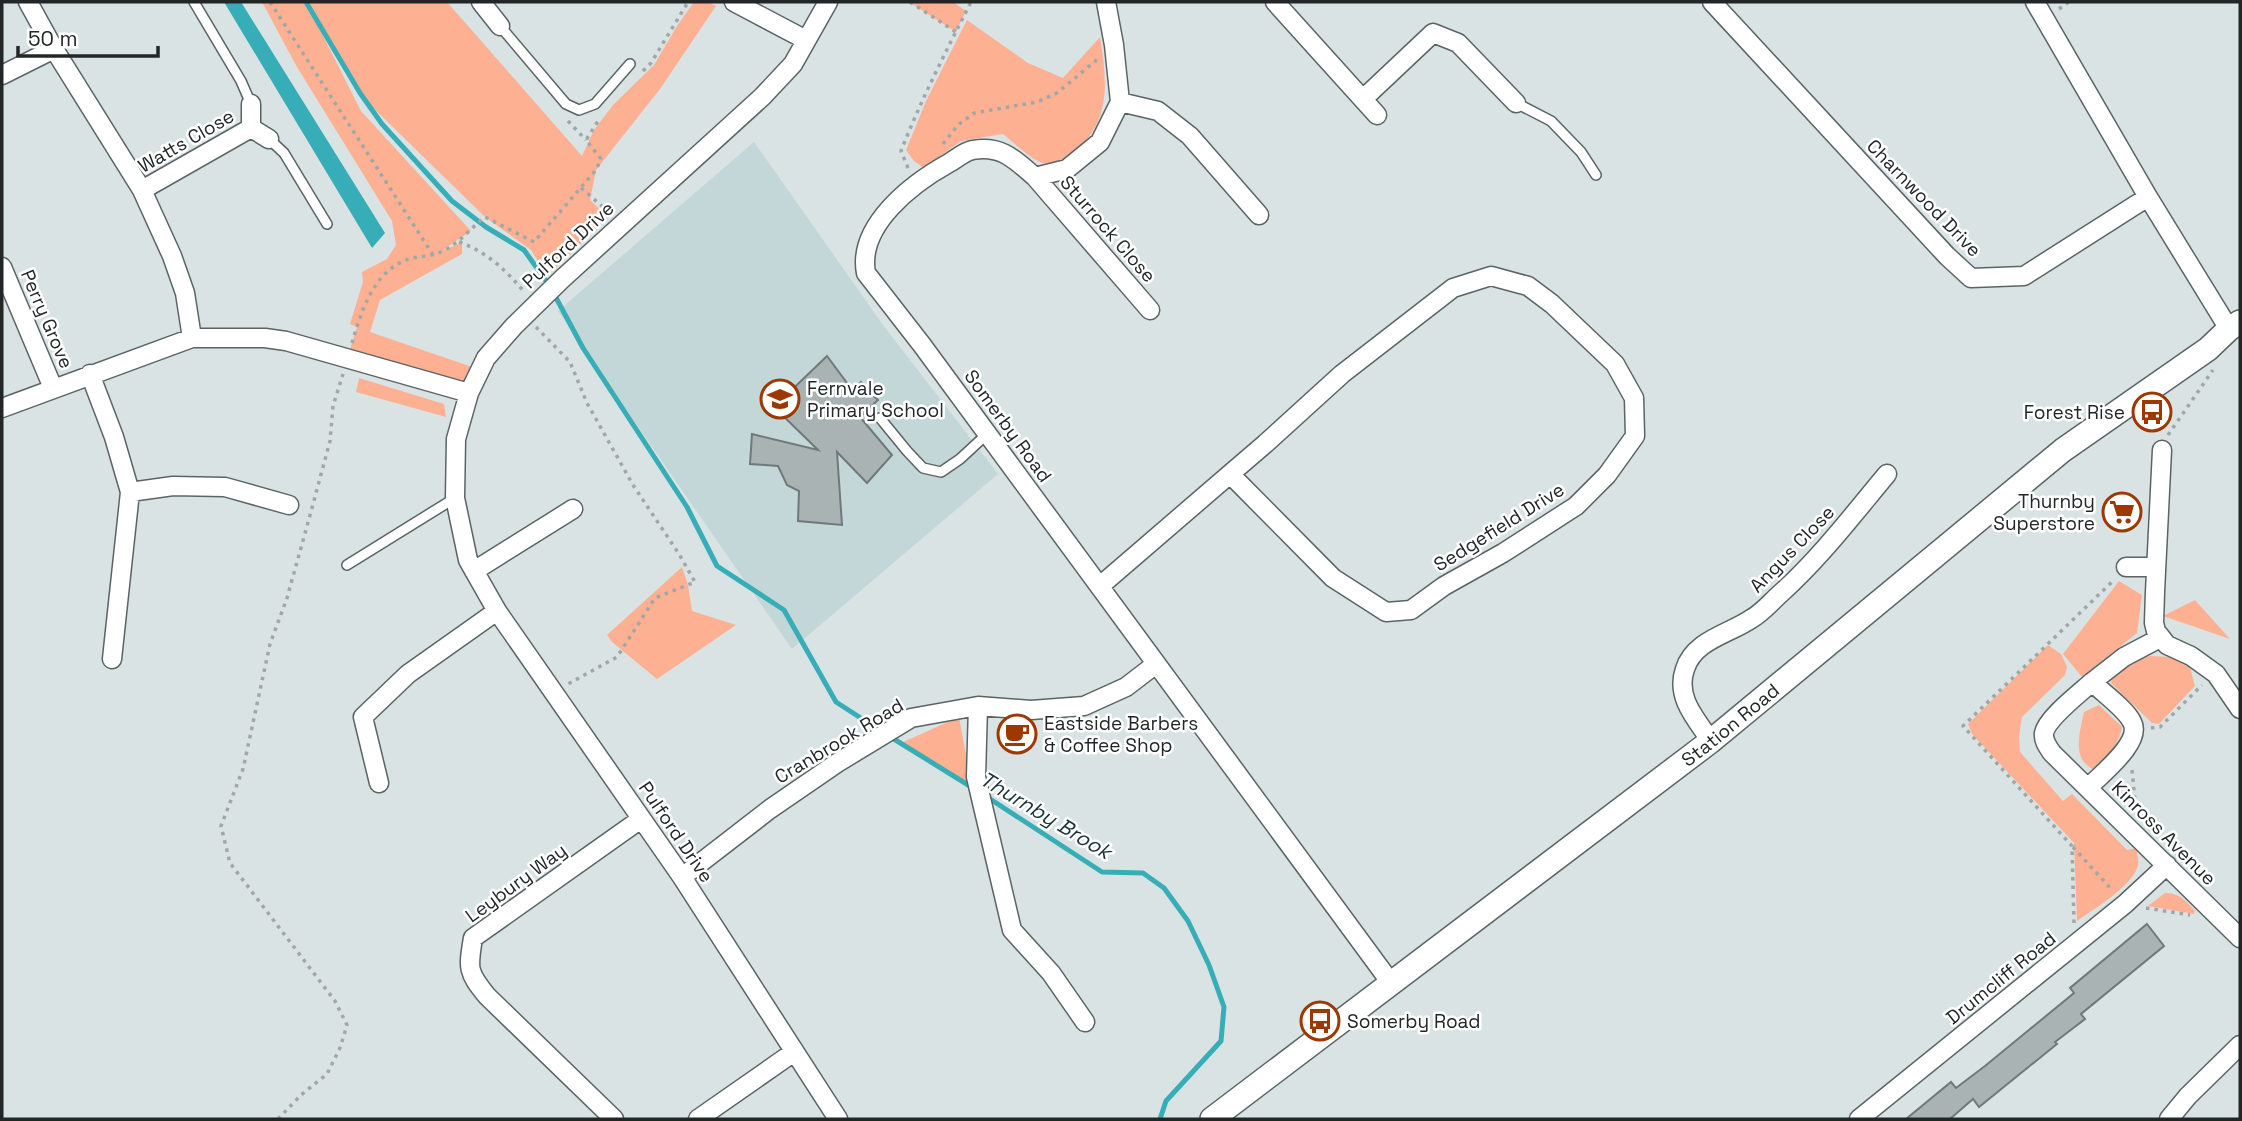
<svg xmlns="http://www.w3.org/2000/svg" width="2242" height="1121" viewBox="0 0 2242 1121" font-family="'Space Grotesk',sans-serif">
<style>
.built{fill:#c3d6d8}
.green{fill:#feb092}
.water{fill:#37aeb7}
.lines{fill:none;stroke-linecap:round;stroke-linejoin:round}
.stream{stroke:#37aeb7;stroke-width:5}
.building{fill:#a9b3b4;stroke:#707979;stroke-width:2}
.service-casing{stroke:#5b6465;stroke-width:12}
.minor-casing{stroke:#5b6465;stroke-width:21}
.tertiary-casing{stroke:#5b6465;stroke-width:26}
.path{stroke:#9fa7a8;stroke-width:3.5;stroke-dasharray:3.5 5;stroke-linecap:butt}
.service{stroke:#fff;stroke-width:9}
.minor{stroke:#fff;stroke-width:18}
.tertiary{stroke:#fff;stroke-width:23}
.labels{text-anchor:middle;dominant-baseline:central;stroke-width:5;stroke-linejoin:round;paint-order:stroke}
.street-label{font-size:19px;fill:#232627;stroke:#fff}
.poi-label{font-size:19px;fill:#232627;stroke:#fff;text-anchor:start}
.water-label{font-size:21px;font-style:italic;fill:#1b3436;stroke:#fff}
</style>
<rect width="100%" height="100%" fill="#d9e3e4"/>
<path class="built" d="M754 142 883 325 998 474 792 649 558 311Z"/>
<path class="green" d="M262 2H306L361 111 471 231 443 250 462 243V254L380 300 370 332 478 369 469 393 347 359 357 327 350 324 363 282 362 272 387 259 396 245 392 221 297 67Z
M307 2H447L582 156 594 130 613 105 654 65 677 26 694 2H708L716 6 660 89 596 170 590 200 608 217 547 276 531 250 485 217 361 96Z
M909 2H953L966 11 956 32Z
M967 20 1028 63 1063 78 1100 37C1107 80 1112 123 1073 152 1064 159 1055 165 1043 163 1033 161 1012 141 1003 134L961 141 924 168 914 161 906 150 927 99Z
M359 378 444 404 446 417 356 392Z
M682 567 688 585 692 611 736 625 657 679 612 642 607 635Z
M2119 581 2142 595 2137 633 2082 677 2063 654Z
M2195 600 2230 639 2163 616Z
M2048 645 2061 654 2067 667 2065 675 2022 717 2019 736 2020 752 2063 801 2072 794 2127 850 2136 848C2137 853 2139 860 2138 865 2134 885 2094 909 2077 921L2074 843 1972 734 1968 724Z
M2151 656 2170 657 2189 664 2195 686 2159 724 2152 723 2111 683C2114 666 2136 659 2151 656Z
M2099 705 2122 727C2119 745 2106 757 2093 769 2071 759 2080 732 2084 712Z
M959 717 971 782 964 783 901 743Z
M2165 893C2180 893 2186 901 2195 911L2194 914 2148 906Z"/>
<path class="water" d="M224 2H241L385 233 372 248Z"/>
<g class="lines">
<path class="stream" d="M306 2 360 93 382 124 452 201 486 227 524 250 549 285
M554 294 583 348 687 507 717 566 784 610 836 702 881 731
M889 736 973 788
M984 795 1102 872 1143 873 1164 888 1188 921 1209 965 1224 1007 1221 1041 1166 1101 1160 1119"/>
</g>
<path class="building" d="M827 356 853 391 861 382 878 400 860 417 892 455 867 483 837 452 842 525 798 521 799 491 787 485 778 466 750 464 752 434 818 450 774 407Z
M2147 924 2164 946 2081 1014 2085 1019 2055 1042 2057 1044 1979 1107 1973 1099 1950 1119H1906L1951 1082 1956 1088 1985 1066 2074 993 2070 988Z"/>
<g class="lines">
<defs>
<path id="service" d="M194 2 241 81 251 104
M500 26 566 104 579 110 595 104 630 64
M1516 103 1551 121 1581 152 1596 175
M269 139 284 153 327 224
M880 418 907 451 923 468 941 472 960 459 987 434
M347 565 455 498"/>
<path id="minor" d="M28 2 54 49 142 190 172 256 185 293 192 338
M481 2 500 26
M734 2 806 40
M828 2 793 64 762 97 562 279 514 326 486 358 469 393 456 439 455 498 468 560 497 611 682 877 838 1119
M1106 2 1114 45 1120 102 1100 142 1067 169 1035 177C1015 160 1002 145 973 150 965 151 956 159 949 163 913 183 857 225 866 273L922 345 1391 983
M1275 2 1377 115
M1712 2 1947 256 1971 278 2024 276 2148 197
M2035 2 2148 197 2229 329
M2 75 54 49
M1363 99 1433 33 1458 43 1516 103
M1120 102 1158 111 1190 136 1259 215
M251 104V128L269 139
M1035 177 1150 310
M142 190 251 128
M2 267 53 388
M90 374 114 437 130 492 112 659
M2 408 192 338H265L286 341 469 393
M2162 450 2155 592 2154 623 2156 631 2167 645 2191 656 2216 674 2240 709
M130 492 173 486 225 487 289 505
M2126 567H2156
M474 571 573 509
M1100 586 1230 474 1265 444 1342 374 1453 288 1491 276 1528 286 1552 304 1615 364 1634 398 1635 436 1607 475 1576 506 1503 553 1444 586 1411 610 1386 612 1333 578 1230 474
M2092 682 2124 657 2160 638
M978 706 976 777 1012 930 1051 973 1085 1022
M1711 741C1696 719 1675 697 1685 669 1694 640 1729 634 1751 619 1762 613 1771 602 1780 594 1820 558 1852 516 1887 474
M379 783 363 717 408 674 497 611
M2088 788C2101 774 2143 742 2132 722 2126 709 2103 693 2092 682 2080 693 2047 718 2044 733 2043 741 2048 747 2052 753L2240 938
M682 877 770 809 837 763 911 718 978 706 1031 710 1084 706 1126 687 1156 664
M614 1119 487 996C467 972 468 968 473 938L641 819
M698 1119 794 1052
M1859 1119 2125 904 2167 865
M2169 1119 2188 1096 2240 1045"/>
<g id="tertiary">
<path id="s1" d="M1212 1119 1711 741 2063 450 2208 349 2229 329 2240 322"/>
</g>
</defs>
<use href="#service" class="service-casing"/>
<use href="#minor" class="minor-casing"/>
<use href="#tertiary" class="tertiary-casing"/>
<path class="path" d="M270 2 433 255
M910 2 956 32
M2059 9 2069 2
M643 71 651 63 688 2
M568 121 586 140
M943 144 958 125 974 113 1037 102 1057 93 1099 58
M908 168 901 151C921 100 946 51 971 2
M581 188 609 212
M459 242C487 252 506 270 525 293
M536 327 570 362 587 403 633 485 679 554 695 582 655 598 617 657 568 684
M352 343C361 312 373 273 406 260 416 256 428 257 438 253 458 246 469 229 485 217L534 242 596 170 601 159 586 140 600 118
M2168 435 2213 370
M2151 728 2160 727 2202 685
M2132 770 2136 811
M2073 847 2113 891
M2146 908 2190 915
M2074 923 2072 846 1963 726 2115 579
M278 1119 301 1095 327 1074 340 1048 347 1025 335 1001 230 863 221 826 243 769 270 644 287 598 309 519 330 441 333 406 343 374"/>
<use href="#service" class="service"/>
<use href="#minor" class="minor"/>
<use href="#tertiary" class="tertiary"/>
</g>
<defs>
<symbol id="school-ring" viewBox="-11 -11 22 22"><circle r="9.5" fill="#fff" stroke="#9c3800" stroke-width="1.5"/><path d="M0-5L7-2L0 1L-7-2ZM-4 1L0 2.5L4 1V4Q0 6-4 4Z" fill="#9c3800"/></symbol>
<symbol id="bus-ring" viewBox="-11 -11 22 22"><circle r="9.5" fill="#fff" stroke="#9c3800" stroke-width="1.5"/><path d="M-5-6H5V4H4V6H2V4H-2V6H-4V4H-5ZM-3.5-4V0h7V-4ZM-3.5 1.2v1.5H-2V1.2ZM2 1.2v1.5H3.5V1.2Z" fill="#9c3800"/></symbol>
<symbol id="supermarket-ring" viewBox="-11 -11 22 22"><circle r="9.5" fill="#fff" stroke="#9c3800" stroke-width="1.5"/><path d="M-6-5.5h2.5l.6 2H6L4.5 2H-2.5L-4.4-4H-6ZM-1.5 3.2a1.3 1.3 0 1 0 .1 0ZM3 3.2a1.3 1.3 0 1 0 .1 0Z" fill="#9c3800"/></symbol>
<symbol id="cafe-ring" viewBox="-11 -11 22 22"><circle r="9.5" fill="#fff" stroke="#9c3800" stroke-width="1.5"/><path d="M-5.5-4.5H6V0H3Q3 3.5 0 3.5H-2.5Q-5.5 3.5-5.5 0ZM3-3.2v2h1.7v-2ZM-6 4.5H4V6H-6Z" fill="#9c3800"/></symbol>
</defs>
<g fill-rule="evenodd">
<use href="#school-ring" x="758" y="377" width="44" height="44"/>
<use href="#bus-ring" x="2130" y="390" width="44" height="44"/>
<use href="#supermarket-ring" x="2100" y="490" width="44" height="44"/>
<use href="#cafe-ring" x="995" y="712" width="44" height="44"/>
<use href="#bus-ring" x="1298" y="999" width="44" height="44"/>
</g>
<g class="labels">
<g class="street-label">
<text transform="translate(186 141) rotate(-30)">Watts Close</text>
<text transform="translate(1924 198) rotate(46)">Charnwood Drive</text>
<text transform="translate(1108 229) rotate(49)">Sturrock Close</text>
<text transform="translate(568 245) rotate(-43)">Pulford Drive</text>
<text transform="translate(47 319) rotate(67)">Perry Grove</text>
<text transform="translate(1008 426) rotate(54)">Somerby Road</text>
<text transform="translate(1499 527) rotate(-32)">Sedgefield Drive</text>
<text transform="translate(1792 549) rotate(-46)">Angus Close</text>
<text stroke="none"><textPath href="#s1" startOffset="651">Station Road</textPath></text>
<text transform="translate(839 741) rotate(-31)">Cranbrook Road</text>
<text transform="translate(676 832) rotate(56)">Pulford Drive</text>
<text transform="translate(2164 833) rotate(45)">Kinross Avenue</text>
<text transform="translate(516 883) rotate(-36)">Leybury Way</text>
<text transform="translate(2001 978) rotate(-39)">Drumcliff Road</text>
</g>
<g class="poi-label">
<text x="807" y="388">Fernvale<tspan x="807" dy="22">Primary School</tspan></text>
<text x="2125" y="412" text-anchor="end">Forest Rise</text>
<text x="2095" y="501" text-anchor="end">Thurnby<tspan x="2095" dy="22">Superstore</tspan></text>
<text x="1044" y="723">Eastside Barbers<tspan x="1044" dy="22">&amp; Coffee Shop</tspan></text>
<text x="1347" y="1021">Somerby Road</text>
</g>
<g class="water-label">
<text transform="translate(1046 815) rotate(31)">Thurnby Brook</text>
</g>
</g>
<rect width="2242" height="1121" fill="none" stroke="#232627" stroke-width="7"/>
<path d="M18 46v10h140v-10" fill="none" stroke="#232627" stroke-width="3.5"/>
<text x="28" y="46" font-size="21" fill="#232627" stroke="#ffffff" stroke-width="5" paint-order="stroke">50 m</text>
</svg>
